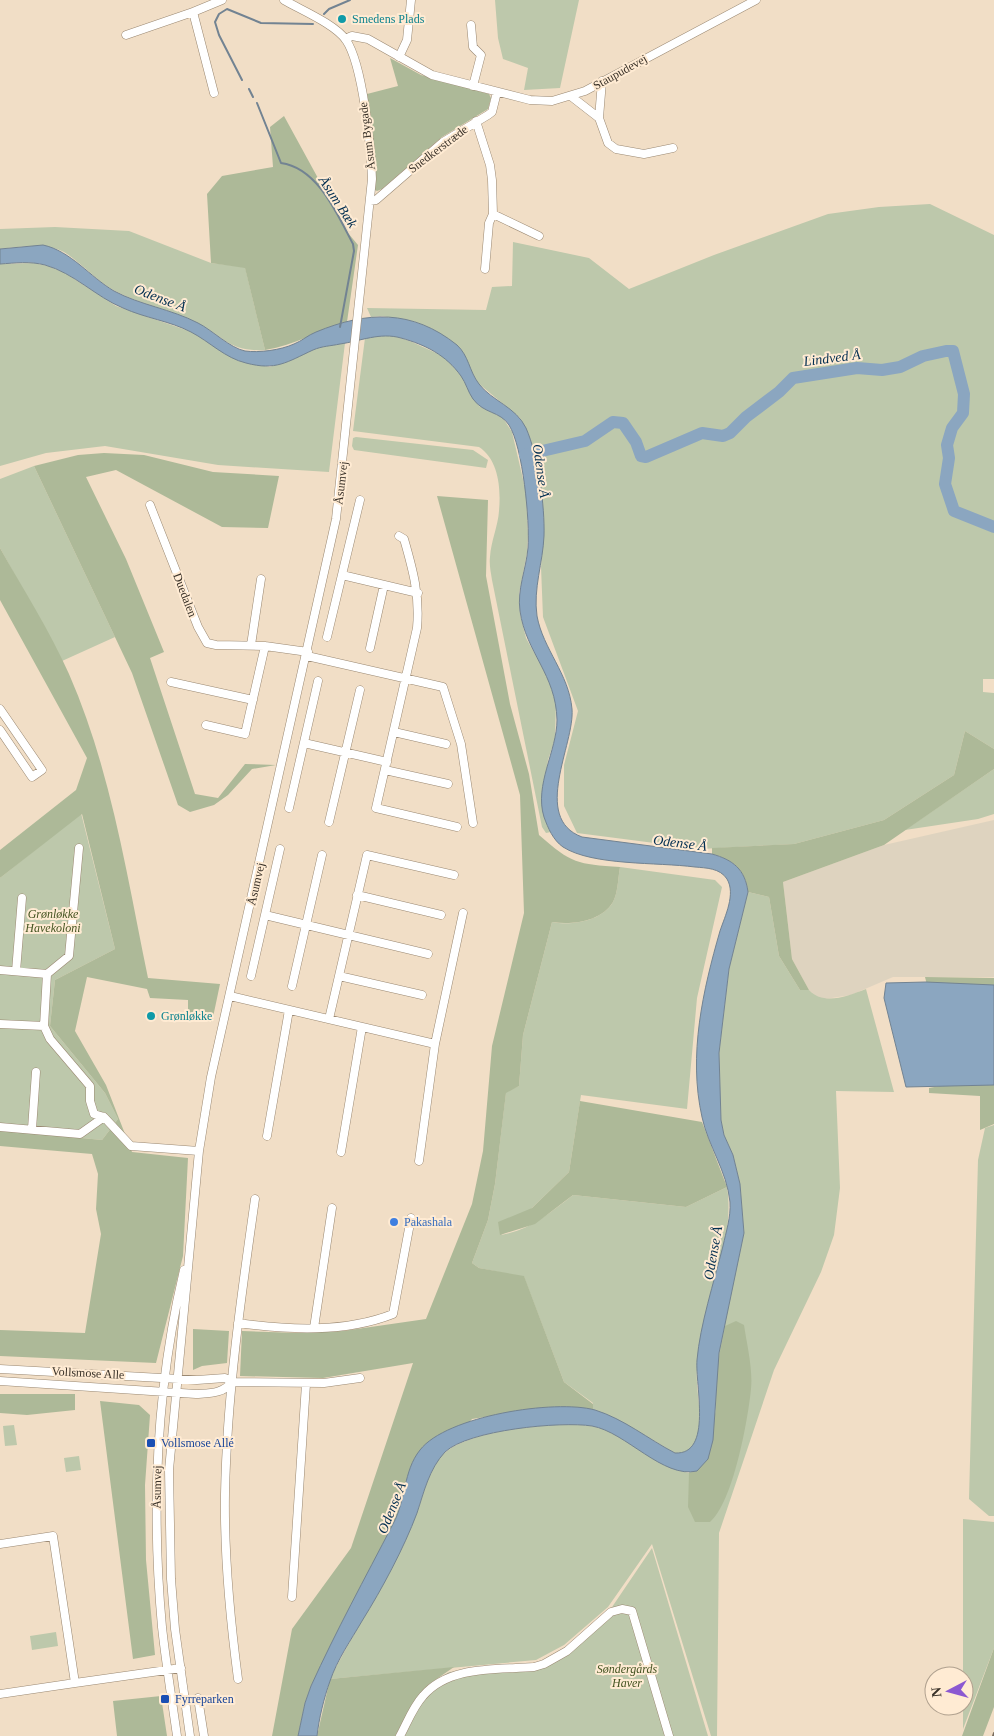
<svg xmlns="http://www.w3.org/2000/svg" width="994" height="1736" viewBox="0 0 994 1736" font-family="'Times New Roman',serif">
<style>
.industrial{fill:#ded3bf}
.green{fill:#bdc8ab}
.forest{fill:#adb998}
.water{fill:#8ba6c0;stroke:#728392}
.lines{fill:none;stroke-linecap:round;stroke-linejoin:round}
.stream{stroke:#728392;stroke-width:2}
.river{stroke:#8ba6c0;stroke-width:12}
.minor-casing{stroke:#9a8872;stroke-width:9}
.minor{stroke:#fff;stroke-width:8}
.rail{stroke:#786c5e;stroke-width:2}
.culture-dot{fill:#0f9aa8;stroke:#ffebd3;stroke-width:2}
.shop-dot{fill:#3f7fe0;stroke:#ffebd3;stroke-width:2}
.transit-dot{fill:#1a4fb4;stroke:#ffebd3;stroke-width:2}
.labels{text-anchor:middle;dominant-baseline:central;stroke-width:4;stroke-linejoin:round;paint-order:stroke}
.culture-label{font-size:12px;fill:#0d838f;stroke:#ffebd3;text-anchor:start}
.street-label{font-size:12px;fill:#393128;stroke:#ffebd3}
.park-label{font-size:12px;font-style:italic;fill:#445421;stroke:#ffebd3}
.shop-label{font-size:12px;fill:#366cbe;stroke:#ffebd3;text-anchor:start}
.transit-label{font-size:12px;fill:#164399;stroke:#ffebd3;text-anchor:start}
.water-label{font-size:14px;font-style:italic;fill:#002d50;stroke:#ffebd3}
</style>
<rect width="100%" height="100%" fill="#f1dec6"/>
<path class="industrial" d="M994 820V977H893L851 995 825 999 816 997 809 990 792 959 783 882 884 845Z"/>
<path class="green" d="M495 0H579L560 88 524 90 528 68 503 59 498 38Z
M930 204 994 235V679H983V692L994 693V749L965 731 954 775 884 820 794 844 701 849 577 833 564 806V765L578 711 543 617 541 567 544 522 533 452 520 418 478 383 457 346 418 323 382 316 371 317 367 308 486 310 492 287 512 286 513 242 589 258 629 289 714 255 828 214 879 207Z
M55 227 129 231 211 263 245 267 265 350C230 352 226 338 197 323 171 309 141 305 115 291 96 281 82 263 64 252 47 243 18 247 0 249V229Z
M34 263 48 266 65 273 116 306 192 332 239 361 270 367 319 347 345 343 329 472 218 465 105 446 46 453 0 466V264Z
M381 336H395L412 342 445 357 462 377 479 406 503 418 512 432 526 492 528 535 527 553 519 594 520 614 526 638 552 685 556 703 555 739 548 760 542 806 551 832 546 833 542 827 492 580C491 573 489 565 490 557 491 541 498 526 499 511 501 489 499 460 479 447L353 431 365 338Z
M356 437 473 450 488 460 486 468 354 450 352 446 353 438Z
M34 466 115 637 62 661 0 548V479Z
M994 769V814L978 819 905 830Z
M81 813 115 949 55 980 50 1026 105 1093 118 1119 102 1140 0 1130V878Z
M620 867 715 880 722 887 697 998 687 1109 581 1095 569 1172 532 1208 501 1235C530 1230 550 1213 573 1195L686 1207 727 1187C736 1242 702 1312 697 1369 695 1391 704 1416 697 1438 693 1449 687 1454 675 1453L613 1417 593 1410V1403L564 1382 524 1277 479 1268 472 1263 488 1220 495 1184 506 1092 519 1086 523 1035 552 922C572 926 602 921 613 902 618 893 618 878 620 867Z
M748 892 769 897 779 956 800 990H809C824 1006 847 996 866 989L894 1092 836 1091 840 1188 834 1235 821 1272 774 1370 719 1533 717 1736H711L652 1544 608 1607 564 1645 536 1660 330 1679C349 1641 372 1605 391 1566 400 1549 409 1532 416 1515 425 1493 428 1466 447 1451 473 1430 558 1421 591 1426 628 1432 652 1465 689 1473L744 1233 740 1184 733 1155 724 1135 721 1120 719 1053 729 969Z
M994 1125V1516H989L969 1499 978 1160 985 1128Z
M14 1425 17 1445 5 1446 3 1426Z
M79 1456 81 1470 66 1472 64 1458Z
M963 1519 994 1522V1648L963 1729Z
M652 1548 708 1736H395L414 1703 428 1685 449 1672 540 1663 567 1648 610 1610Z
M56 1632 58 1646 32 1650 30 1636Z"/>
<path class="forest" d="M390 58 421 75 489 94 491 98 488 109 442 137 382 189 377 191 375 190C376 157 372 126 367 94L398 86Z
M284 116 348 233 358 245 347 322C317 331 296 345 265 350L245 268 211 263 207 194 222 176 273 167 270 127Z
M104 453 144 455 213 472 279 476 268 528 222 527 116 470 86 477 126 559 164 652 150 658 195 794 218 798 245 764 276 765 252 769 228 795 214 805 190 812 178 805 132 673 34 466 78 455Z
M437 496 488 500 486 576 510 704 529 774 539 835C572 864 577 864 620 867 618 878 618 893 613 902 601 922 572 925 552 922L523 1035 519 1086 506 1093 495 1184 488 1220 472 1263 479 1268 524 1276 564 1382 593 1404V1410C553 1403 512 1413 472 1419L401 1506 396 1519 311 1686 305 1703 298 1736H272L292 1629 351 1548 413 1363 323 1378 240 1376 242 1331 299 1333 343 1331 426 1319 472 1204 483 1151 492 1046 524 913 520 795Z
M0 548C23 589 50 631 69 674 111 770 127 876 148 978L220 984 212 1022 188 1019V1000L150 998 147 989 87 977 75 1031 106 1085 132 1152 188 1158 183 1256 156 1363 0 1356V1330L85 1333 101 1234 96 1209 98 1174 92 1154 0 1146V1130L102 1140 118 1119 105 1093 50 1026 55 980 115 949 82 814 0 878V850L76 790 87 758 0 600Z
M965 731 994 749V769L884 845 783 882 792 959 809 990H800L779 956 769 897 748 892C745 869 733 860 712 854V848L794 844 884 820 954 775Z
M925 977 994 978V986L927 985Z
M994 1076V1124L980 1130V1096L929 1093V1088Z
M580 1101 702 1122 727 1187 686 1207 573 1195 535 1224 500 1235 498 1222 532 1208 569 1172Z
M736 1321 744 1325C747 1345 753 1369 751 1389 748 1420 733 1503 710 1522H695L688 1507 689 1473 697 1471 716 1411V1372L725 1326Z
M193 1329 229 1331 227 1363 202 1366 193 1370Z
M0 1394H75V1410L27 1415 0 1413Z
M100 1401 139 1405 150 1415 145 1485 146 1560 155 1655 133 1659Z
M994 1648V1707L983 1736H962Z
M454 1667 428 1685 414 1703 395 1736H317L330 1679Z
M161 1696 167 1736H117L113 1701Z"/>
<path class="water" d="M43 245C71 251 90 277 114 291 140 305 171 309 198 323 212 330 230 348 245 351 259 353 281 350 294 344 302 341 308 335 316 332 367 311 412 309 457 345 469 356 469 371 479 384 492 401 516 407 526 428 538 455 545 506 544 536 543 562 533 589 537 616 543 649 569 674 572 709 575 744 531 818 582 837L712 854C733 860 745 869 748 892L729 969 719 1053 721 1120 724 1135 733 1155 740 1184 744 1233 719 1353 713 1440 708 1459 697 1471C663 1479 626 1432 592 1426 561 1421 468 1430 445 1452 429 1469 424 1492 417 1513 404 1548 382 1589 362 1621 351 1640 337 1660 330 1681 324 1698 319 1718 317 1736H298L305 1703 311 1686C336 1631 365 1578 393 1524 406 1501 403 1471 420 1450 446 1416 555 1399 595 1410 624 1419 648 1439 675 1453 713 1455 695 1385 697 1360 700 1325 714 1282 723 1246 726 1232 731 1217 730 1202 727 1171 708 1146 702 1117 688 1055 703 990 720 931 725 916 736 894 727 879 720 868 706 868 695 867 657 862 593 866 563 847 553 840 548 828 544 817 534 785 557 751 557 720 556 674 526 653 520 611 517 589 526 570 528 548 530 521 523 447 509 425 500 411 484 414 473 399 468 392 466 383 461 376 446 355 426 345 401 338 380 332 361 341 340 344 331 346 322 346 313 350 287 362 276 371 246 363 225 358 210 342 191 332 170 321 145 318 123 308 96 297 74 273 45 265 30 261 15 263 0 264V249Z
M926 982 994 985V1085L906 1087 884 998 886 983Z"/>
<g class="lines">
<path class="stream" d="M324 14 329 9 350 0
M242 80 219 35 215 22 219 14 227 9 261 23 313 24
M249 89 253 97
M257 103 281 163C318 168 337 214 353 244L354 251 340 327"/>
<path class="river" d="M525 455 585 441 613 422 623 423 636 442 641 456 646 457 702 433 723 436 730 433 746 417 779 392 793 378 857 368 882 370 900 367 923 356 946 351H953L964 394 963 413 952 428 947 445 949 458 945 484 954 511 994 527"/>
<defs>
<path id="minor" d="M471 25 473 47 481 55 473 86
M126 35 193 12
M345 39 352 36 368 39 432 75 530 100 552 101 585 91 756 0
M399 57 407 40 411 0
M214 93 193 12 222 0
M572 97 599 118 608 143 616 149 644 154 673 148
M599 118 602 81
M476 121 490 165 492 180 493 214 489 223 485 269
M370 201 376 200 443 142 488 115 492 112 497 92
M493 214 539 236
M150 505 198 627 207 643 216 645 265 646 308 652
M399 536 404 539C413 570 420 596 417 628L376 808 457 827
M342 575 418 593
M327 637 360 500
M251 645 261 579
M370 648 384 585
M307 656 443 687 461 744 473 823
M171 682 253 700
M0 709 42 770 32 777 0 730
M206 725 245 734 265 646
M394 732 446 744
M304 743 387 762
M385 770 448 784
M289 808 318 681
M329 822 360 690
M357 895 441 915
M265 915 428 954
M0 970 47 974 44 1026 50 1039 90 1086V1101L94 1114 104 1117 131 1146 199 1151
M16 971 22 898
M47 974 69 956 79 848
M251 976 280 849
M339 976 422 995
M292 986 322 855
M230 996 435 1044
M329 1019 367 855 454 875
M0 1024 44 1026
M0 1127 80 1134 104 1117
M32 1129 36 1072
M267 1136 289 1010
M341 1152 362 1027
M419 1161 435 1044 463 913
M238 1323C288 1330 345 1333 393 1314L411 1218
M314 1328 332 1208
M0 1369 197 1380 225 1378 232 1382 324 1383 360 1378
M0 1381 196 1394C209 1393 223 1394 232 1382
M0 1544 53 1536 75 1683 181 1668
M292 1597 306 1384
M238 1679C230 1618 224 1556 225 1494 227 1394 241 1297 255 1199
M0 1694 75 1683
M198 1698 204 1736
M177 1736C172 1700 166 1664 162 1627 151 1507 156 1388 184 1270
M190 1736 175 1629 171 1579 169 1470 199 1151 211 1077 336 519 372 179C371 148 363 65 346 40 335 24 301 10 284 0
M400 1736C407 1723 413 1707 423 1696 449 1665 498 1670 534 1667L544 1664 567 1651 611 1612 622 1609 632 1611 669 1736"/>
</defs>
<use href="#minor" class="minor-casing"/>
<use href="#minor" class="minor"/>
<path class="rail" d="M993 1736 994 1733"/>
</g>
<g class="culture-dot">
<circle cx="342" cy="19" r="5"/>
<circle cx="151" cy="1016" r="5"/>
</g>
<circle class="shop-dot" cx="394" cy="1222" r="5"/>
<g class="transit-dot">
<rect x="146" y="1438" width="10" height="10" rx="2.5"/>
<rect x="160" y="1694" width="10" height="10" rx="2.5"/>
</g>
<g class="labels">
<g class="culture-label">
<text x="352" y="19">Smedens Plads</text>
<text x="161" y="1016">Grønløkke</text>
</g>
<g class="street-label">
<text transform="translate(620 72) rotate(-29)">Staupudevej</text>
<text transform="translate(367 136) rotate(-97)">Åsum Bygade</text>
<text transform="translate(438 149) rotate(-37)">Snedkerstræde</text>
<text transform="translate(341 483) rotate(-83)">Åsumvej</text>
<text transform="translate(185 595) rotate(69)">Duedalen</text>
<text transform="translate(256 884) rotate(-77)">Åsumvej</text>
<text transform="translate(88 1373) rotate(3)">Vollsmose Alle</text>
<text transform="translate(157 1487) rotate(-89)">Åsumvej</text>
</g>
<g class="park-label">
<text x="53" y="914">Grønløkke<tspan x="53" dy="14">Havekoloni</tspan></text>
<text x="627" y="1669">Søndergårds<tspan x="627" dy="14">Haver</tspan></text>
</g>
<g class="shop-label">
<text x="404" y="1222">Pakashala</text>
</g>
<g class="transit-label">
<text x="161" y="1443">Vollsmose Allé</text>
<text x="175" y="1699">Fyrreparken</text>
</g>
<g class="water-label">
<text transform="translate(338 202) rotate(57)">Åsum Bæk</text>
<text transform="translate(160 298) rotate(21)">Odense Å</text>
<text transform="translate(832 358) rotate(-7)">Lindved Å</text>
<text transform="translate(541 471) rotate(82)">Odense Å</text>
<text transform="translate(680 843) rotate(7)">Odense Å</text>
<text transform="translate(713 1253) rotate(-80)">Odense Å</text>
<text transform="translate(392 1508) rotate(-68)">Odense Å</text>
</g>
</g>
<g transform="translate(949 1691) rotate(264)"><circle r="24" fill="#ffebd3" stroke="#b0a18f"/>
<path d="M0-4L9 19L0 12L-9 19Z" fill="#8b58d1"/>
<text y="-8" font-size="14" font-weight="bold" text-anchor="middle" fill="#393128">N</text>
</g>
</svg>
